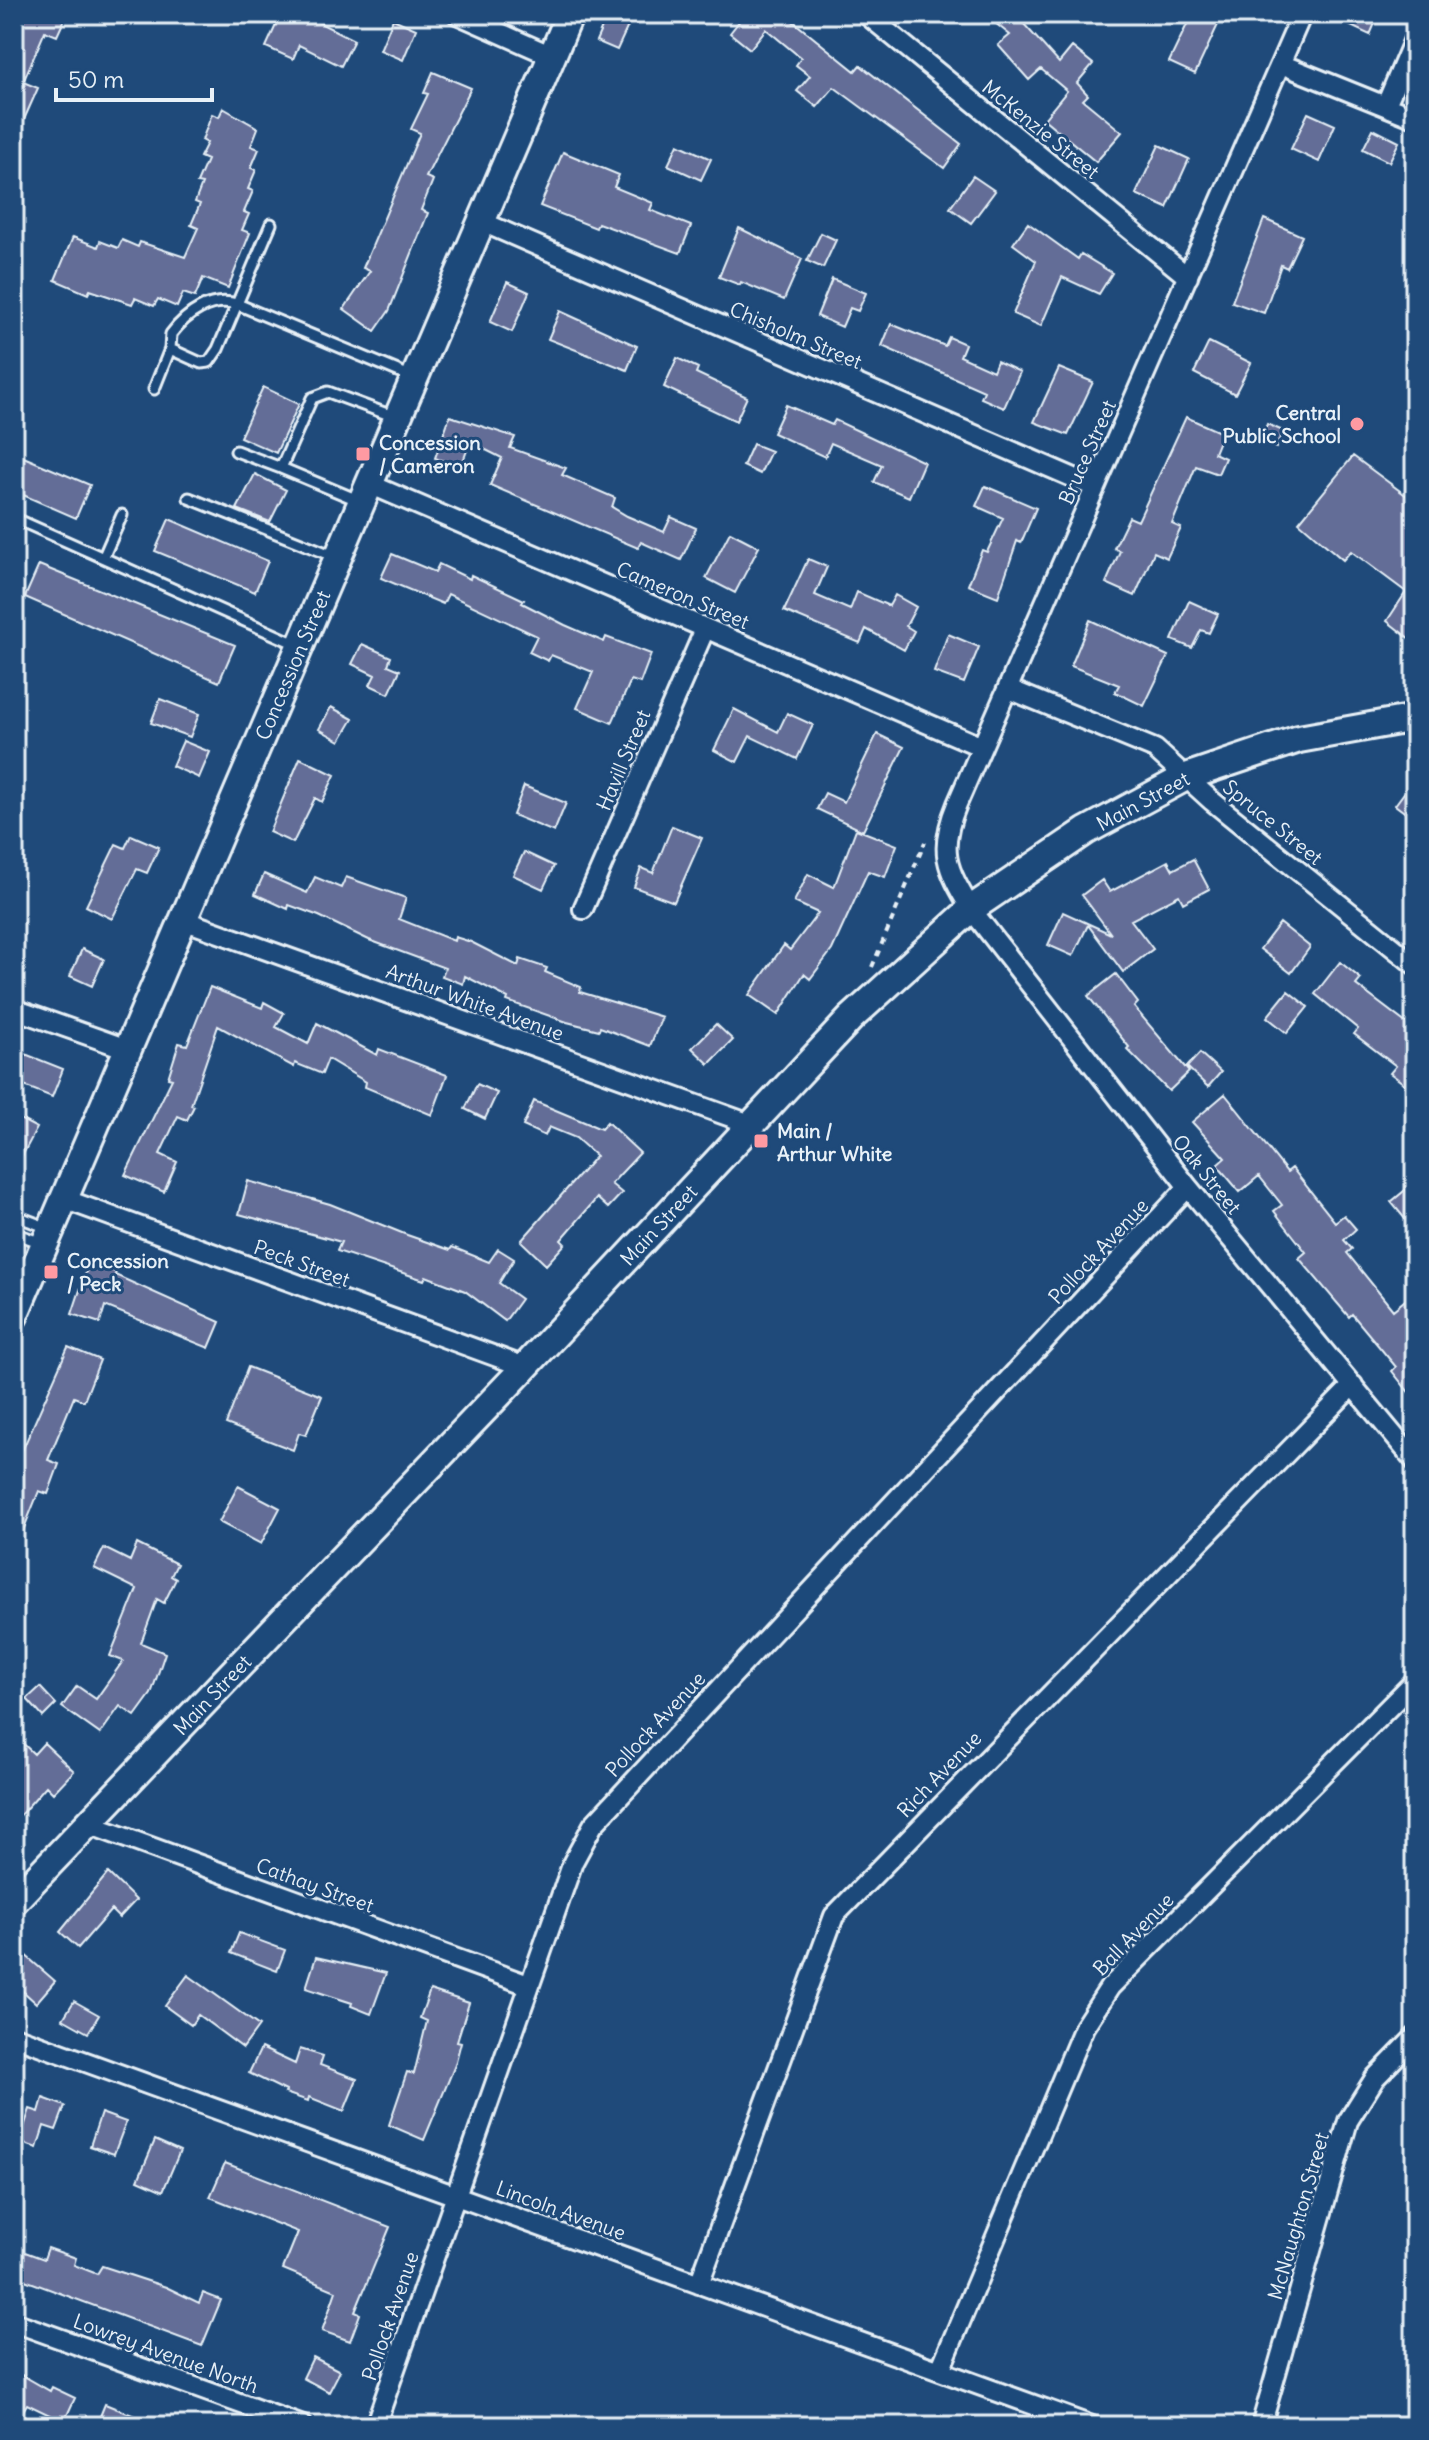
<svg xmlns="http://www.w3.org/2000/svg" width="1429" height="2440" viewBox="0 0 1429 2440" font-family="Delius,sans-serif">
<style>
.building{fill:#636d97;stroke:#e8f1f8;stroke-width:2}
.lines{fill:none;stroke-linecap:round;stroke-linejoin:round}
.service-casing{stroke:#e8f1f8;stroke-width:15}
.minor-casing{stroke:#e8f1f8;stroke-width:24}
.secondary-casing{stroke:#e8f1f8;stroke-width:32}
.path{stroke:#e8f1f8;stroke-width:4;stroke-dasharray:6 6;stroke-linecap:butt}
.service{stroke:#1f4a7a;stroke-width:9}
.minor{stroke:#1f4a7a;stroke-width:18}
.secondary{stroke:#1f4a7a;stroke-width:26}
.poi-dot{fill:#ff9aa2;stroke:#1f4a7a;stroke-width:3}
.labels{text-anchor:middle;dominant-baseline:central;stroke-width:6;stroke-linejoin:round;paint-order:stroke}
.street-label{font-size:20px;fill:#e8f1f8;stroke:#1f4a7a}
.poi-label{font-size:20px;font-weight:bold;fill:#e8f1f8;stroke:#1f4a7a;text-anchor:start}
</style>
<rect width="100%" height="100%" fill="#1f4a7a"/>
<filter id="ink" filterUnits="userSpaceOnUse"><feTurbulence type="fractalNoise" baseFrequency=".0125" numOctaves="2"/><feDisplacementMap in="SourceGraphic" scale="16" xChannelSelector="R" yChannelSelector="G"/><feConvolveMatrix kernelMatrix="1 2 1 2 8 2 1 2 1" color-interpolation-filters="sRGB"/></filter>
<g filter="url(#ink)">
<path class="building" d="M14 14H67L57 36 45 31 23 82 38 88 14 142Z
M281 14H302L354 40 341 66 299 45 293 59 266 47Z
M745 14H784L855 71 860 65 961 144 944 168 834 87 817 107 797 91 810 76 796 65 801 58 766 29 750 49 730 33Z
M984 14H1015L1059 63 1072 47 1093 64 1077 83 1088 95 1083 100 1122 132 1096 162 1044 119 1067 91 1041 69 1029 80 998 45 1010 35Z
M1192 14H1223L1195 74 1169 62Z
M1325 14H1379L1370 35Z
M607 16 628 26 617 50 596 41Z
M393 19 416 29 403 60 380 50Z
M433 72 471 88 426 177 433 180 421 210 428 213 389 311 375 331 344 309 370 271 363 268 420 133 411 129 428 94 424 93Z
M223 108 258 128 251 146 259 149 251 168 256 170 248 189 253 191 244 212 249 214 242 230 250 233 228 288 203 278 195 297 183 293 177 307 158 299 154 306 135 298 132 304 90 290 88 294 55 280 73 237 98 247 100 241 118 248 122 240 138 247 140 242 185 257 198 228 191 225 200 204 195 202 202 184 197 183 207 160 200 157 207 143 202 140 212 114 219 117Z
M1308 113 1335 125 1319 162 1291 149Z
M1373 129 1399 142 1389 162 1363 149Z
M678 144 711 159 701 180 668 165Z
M1159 145 1189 159 1167 208 1136 194Z
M563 152 619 175 614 187 653 203 650 210 691 226 680 253 598 223 596 228 540 206Z
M973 176 995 191 971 223 950 208Z
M1264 219 1302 236 1287 268 1281 265 1264 313 1232 302Z
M1028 223 1078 259 1081 254 1112 273 1099 294 1062 277 1041 326 1013 314 1036 261 1013 244Z
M739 228 802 259 784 300 741 282 740 285 719 277Z
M821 233 836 240 823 268 807 261Z
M832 279 866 293 858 311 850 308 842 327 817 316Z
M507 282 529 292 512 332 490 322Z
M560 311 637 346 627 370 548 339Z
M891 324 945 346 949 337 965 344 960 356 993 371 997 361 1020 372 1004 408 981 398 984 391 882 346Z
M1209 342 1251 363 1235 394 1194 373Z
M677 358 698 368 696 373 747 397 736 421 664 387Z
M1059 368 1093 382 1068 435 1034 422Z
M263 387 299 404 276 453 240 437Z
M786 405 832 425 835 420 924 462 909 497 874 482 882 465 831 443 825 457 773 433Z
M450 416 515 437 510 448 566 468 562 475 615 498 612 507 627 516 664 532 671 517 696 528 681 560 641 542 638 548 490 485 502 458 470 442 461 467 435 458Z
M1186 417 1222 433 1214 453 1225 458 1218 474 1196 466 1172 524 1181 528 1167 558 1154 552 1135 596 1106 583 1120 551 1114 548 1129 517 1138 521Z
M1267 424 1283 431 1276 448 1260 441Z
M753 444 771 451 760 474 743 466Z
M14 453 90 485 76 518 14 491Z
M1353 456 1415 502V643L1387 621 1406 592 1351 551 1343 560 1299 522Z
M255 474 286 490 270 522 237 509Z
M985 486 1036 508 1021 543 1017 541 998 597 968 585 982 550 987 552 1003 518 976 506Z
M169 519 268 561 255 592 155 551Z
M730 532 759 547 735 593 706 578Z
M392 554 435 572 439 564 470 579 471 575 524 600 522 603 565 625 604 642 606 637 651 654 640 683 631 680 612 723 577 708 593 672 551 655 548 661 529 652 537 636 448 594 443 604 381 578Z
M808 559 827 567 815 595 850 610 857 592 889 606 895 595 916 607 906 626 914 631 904 650 866 629 860 643 784 611Z
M39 565 235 645 219 682 25 597Z
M1189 601 1218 614 1209 633 1201 630 1192 648 1172 640Z
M1090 620 1168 656 1144 706 1115 692 1119 685 1071 666Z
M948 634 979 647 964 683 934 672Z
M362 644 391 657 388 665 400 670 389 694 370 685 375 675 352 664Z
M160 699 199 714 190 737 151 723Z
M331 707 353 719 340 741 319 729Z
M734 709 778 732 787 713 813 725 797 759 750 736 737 762 714 750Z
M877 734 904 747 863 831 817 809 825 793 844 802Z
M183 741 210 752 199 778 172 766Z
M300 758 335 775 322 802 315 798 293 843 269 832Z
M1415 778V820L1395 805Z
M524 786 566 803 554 832 513 815Z
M672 826 702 838 674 902 634 887 641 868 653 873Z
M856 829 897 845 885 877 868 871 832 950 810 979 804 974 778 1015 749 995 784 945 790 950 818 913 794 902 808 874 834 887Z
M131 835 159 847 147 873 137 869 112 919 86 906 116 844 125 848Z
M524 852 554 866 543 889 513 875Z
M1193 859 1209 889 1183 903 1179 895 1131 920 1153 949 1123 972 1088 925 1073 956 1048 945 1063 912 1111 934 1082 895 1102 880 1110 892 1168 861 1173 870Z
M264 874 307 893 315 877 341 888 346 877 406 898 399 919 454 941 455 937 471 942 518 966 520 959 547 968 545 972 581 987 580 992 662 1017 650 1046 600 1027 599 1030 567 1022 507 1001 508 998 465 976 463 984 442 976 445 968 369 940 319 916 289 905 288 909 255 894Z
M1280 923 1310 947 1291 973 1260 949Z
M82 949 104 959 92 986 70 976Z
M1340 962 1361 979 1356 985 1415 1030V1092L1390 1073 1396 1066 1354 1034 1358 1029 1315 994Z
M1116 974 1138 1003 1134 1007 1189 1072 1169 1091 1127 1049 1129 1047 1088 996Z
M210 987 262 1008 264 1002 284 1013 276 1027 308 1044 317 1023 377 1055 379 1049 447 1075 432 1115 365 1087 366 1082 328 1059 322 1074 295 1063 294 1067 218 1026 191 1105 194 1106 187 1120 178 1116 160 1154 177 1162 164 1192 125 1175 172 1079 168 1078 179 1043 187 1045Z
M1288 991 1308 1007 1287 1033 1267 1017Z
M716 1024 733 1040 709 1064 692 1048Z
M1200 1053 1221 1072 1208 1087 1187 1067Z
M25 1054 63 1069 52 1097 14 1082Z
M477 1084 497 1093 485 1119 465 1109Z
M1225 1094 1287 1172 1292 1168 1335 1222 1344 1215 1356 1229 1344 1240 1352 1249 1347 1253 1393 1310 1415 1292V1400L1392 1371 1396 1367 1352 1314 1349 1317 1299 1258 1306 1252 1274 1211 1282 1205 1259 1176 1240 1192 1217 1165 1225 1158 1192 1122Z
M534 1101 601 1129 607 1122 640 1153 611 1184 622 1193 608 1208 597 1198 561 1240 565 1244 546 1265 521 1241 596 1156 576 1138 549 1127 545 1136 523 1126Z
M14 1116 37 1128 14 1171Z
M248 1181 330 1204 407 1235 450 1250 452 1247 489 1262 498 1249 514 1259 499 1283 521 1299 505 1321 465 1291 426 1276 424 1280 337 1251 341 1242 239 1214Z
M1415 1182V1213L1406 1220 1391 1202Z
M89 1263 116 1272 115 1275 220 1322 209 1348 105 1306 100 1323 72 1314Z
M68 1347 100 1360 84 1401 74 1397 48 1460 59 1464 48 1494 39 1491 14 1553V1459L18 1449 22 1451Z
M248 1367 322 1396 306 1435 299 1433 293 1450 226 1424Z
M238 1486 280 1508 261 1544 219 1522Z
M137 1544 177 1564 171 1576 176 1579 164 1603 157 1599 141 1643 165 1653 151 1694 135 1716 120 1706 100 1734 62 1707 77 1686 96 1699 123 1661 110 1656 137 1589 94 1568 104 1548 130 1561Z
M40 1687 56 1704 43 1717 27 1699Z
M14 1735 34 1754 44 1743 74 1771 53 1793 46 1786 14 1822Z
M108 1873 136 1900 119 1918 111 1910 78 1948 60 1932Z
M239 1933 285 1950 277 1971 231 1953Z
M24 1954 55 1981 36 2003 14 1983V1966Z
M316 1957 386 1973 371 2014 351 2006 352 2003 306 1988Z
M188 1975 259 2026 243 2048 198 2015 191 2025 165 2006Z
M430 1990 469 2003 457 2041 461 2042 455 2065 424 2140 389 2125 407 2072 414 2074 427 2021 420 2018Z
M74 2001 99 2015 88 2033 63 2019Z
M261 2048 295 2064 300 2049 323 2056 320 2065 357 2079 344 2111 309 2097 308 2101 285 2093 286 2091 249 2073Z
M43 2098 65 2106 56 2130 44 2126 37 2148 19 2142 30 2109 39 2112Z
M101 2113 126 2122 114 2154 90 2146Z
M155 2140 180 2151 163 2191 138 2180Z
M225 2163 390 2227 355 2312 360 2314 350 2341 322 2331 336 2291 283 2269 298 2232 210 2197Z
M14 2248 44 2259 48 2248 76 2258 74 2265 97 2274 102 2266 166 2287 199 2303 203 2293 221 2300 202 2346 14 2276Z
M313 2357 340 2371 329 2392 303 2378Z
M22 2375 50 2391 52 2387 75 2398 64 2422 27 2404 14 2426V2389Z
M105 2404 157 2425V2426H96Z"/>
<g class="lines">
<defs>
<path id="service" d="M494 30 500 14
M271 224 237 304C210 297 187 313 171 334L170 349 201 363 209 362 218 349 237 304 412 377
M154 389 170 349
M236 451 281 468
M189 498 336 557
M360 501 281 468 312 398 328 392 395 417
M14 518 296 644
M104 556 122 515
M14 1215 48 1228
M14 1233 42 1243"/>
<path id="minor" d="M457 14 552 56
M866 14 1188 277
M1302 14 957 804C938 850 946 868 971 909L1188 1187 1415 1461
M1281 64 1415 118
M1386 105 1415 37
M480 221 1095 487
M367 483 982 747
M1009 689 1155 749 1212 801 1415 965
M583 909 705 629
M183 920 753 1125
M14 1009 127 1049
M64 1199 525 1367
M88 1824 528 1985
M14 2036 1092 2426
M699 2284 834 1916 1353 1385
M14 2322 303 2426
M940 2370 1084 2027 1110 1987 1415 1681
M375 2426 573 1862 593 1825 1188 1187
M1261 2426 1348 2121 1375 2078 1415 2037"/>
<g id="secondary">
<path id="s1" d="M14 1316 570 14"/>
<path id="s2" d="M14 1901 525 1367 851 1018 971 909 1086 831 1186 777 1299 739 1415 718"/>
</g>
</defs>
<use href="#service" class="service-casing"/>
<use href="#minor" class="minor-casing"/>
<use href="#secondary" class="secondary-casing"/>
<path class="path" d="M872 967 925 842"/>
<use href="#service" class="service"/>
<use href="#minor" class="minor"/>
<use href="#secondary" class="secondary"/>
</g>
</g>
<g class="poi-dot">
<circle cx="1357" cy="424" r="8"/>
<rect x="355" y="446" width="16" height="16" rx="4"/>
<rect x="753" y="1133" width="16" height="16" rx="4"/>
<rect x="43" y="1264" width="16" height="16" rx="4"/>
</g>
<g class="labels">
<g class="street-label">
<text transform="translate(1041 129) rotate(39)">McKenzie Street</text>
<text transform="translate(796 335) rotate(23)">Chisholm Street</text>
<text transform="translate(1087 452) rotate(-66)">Bruce Street</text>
<text transform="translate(683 595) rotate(23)">Cameron Street</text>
<text stroke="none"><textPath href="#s1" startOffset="708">Concession Street</textPath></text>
<text transform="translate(623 760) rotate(-67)">Havill Street</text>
<text stroke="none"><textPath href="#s2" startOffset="1582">Main Street</textPath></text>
<text transform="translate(1273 822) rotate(39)">Spruce Street</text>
<text transform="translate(475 1002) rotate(20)">Arthur White Avenue</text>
<text transform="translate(1207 1174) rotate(51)">Oak Street</text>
<text stroke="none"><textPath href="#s2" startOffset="934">Main Street</textPath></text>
<text transform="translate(1098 1251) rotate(-47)">Pollock Avenue</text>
<text transform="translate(302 1263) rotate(20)">Peck Street</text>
<text stroke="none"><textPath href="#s2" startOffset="286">Main Street</textPath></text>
<text transform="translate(655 1724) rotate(-47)">Pollock Avenue</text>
<text transform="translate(939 1774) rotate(-46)">Rich Avenue</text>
<text transform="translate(315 1885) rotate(20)">Cathay Street</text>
<text transform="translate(1133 1934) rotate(-46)">Ball Avenue</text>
<text transform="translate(561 2210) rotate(20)">Lincoln Avenue</text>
<text transform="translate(1298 2216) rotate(-74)">McNaughton Street</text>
<text transform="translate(390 2316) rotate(-71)">Pollock Avenue</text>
<text transform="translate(166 2353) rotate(20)">Lowrey Avenue North</text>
</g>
<g class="poi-label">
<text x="1341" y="412" text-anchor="end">Central<tspan x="1341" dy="23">Public School</tspan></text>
<text x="379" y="442">Concession<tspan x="379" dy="23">/ Cameron</tspan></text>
<text x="777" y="1130">Main /<tspan x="777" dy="23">Arthur White</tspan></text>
<text x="67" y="1260">Concession<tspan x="67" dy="23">/ Peck</tspan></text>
</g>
</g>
<rect width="1429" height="2440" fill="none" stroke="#1f4a7a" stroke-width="48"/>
<rect x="24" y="24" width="1381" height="2392" fill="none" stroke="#e8f1f8" stroke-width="3" filter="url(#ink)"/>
<path d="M56 88v12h156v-12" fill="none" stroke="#e8f1f8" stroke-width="4"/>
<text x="68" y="88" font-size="24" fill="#e8f1f8" stroke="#1f4a7a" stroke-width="6" paint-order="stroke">50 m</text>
</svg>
